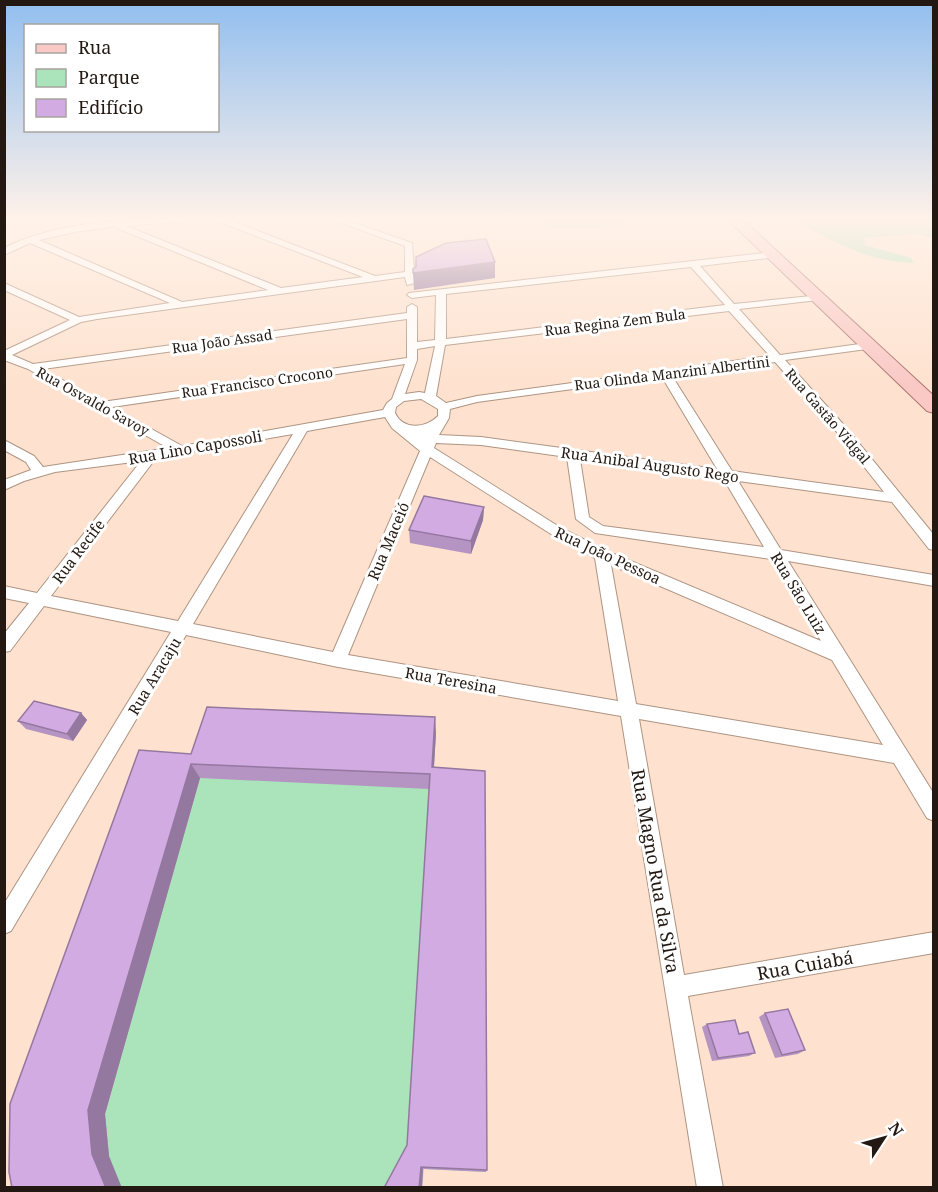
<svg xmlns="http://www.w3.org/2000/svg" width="938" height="1192" viewBox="0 0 938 1192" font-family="'Noto Serif',serif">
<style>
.green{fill:#abe3ba}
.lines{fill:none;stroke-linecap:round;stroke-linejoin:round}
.street-casing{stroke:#ae9482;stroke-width:2}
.primary-casing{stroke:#ac746e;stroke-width:2}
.street{fill:#fff;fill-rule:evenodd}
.primary{fill:#fac9c6;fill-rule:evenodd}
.wall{fill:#b593c3}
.shaded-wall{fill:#94789f}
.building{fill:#d3abe3;stroke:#94789f;stroke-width:1.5}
.labels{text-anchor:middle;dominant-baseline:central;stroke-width:6;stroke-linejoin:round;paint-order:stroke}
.far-street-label{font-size:14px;fill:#231912;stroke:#fff}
.street-label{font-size:15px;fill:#231912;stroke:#fff}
.near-street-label{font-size:18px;fill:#231912;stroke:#fff}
</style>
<rect width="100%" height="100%" fill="#fee2cf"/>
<path class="green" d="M530 217H624L630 222 596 228H550Z
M788 217H933V238L918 234 864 238 865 245 911 258 914 263C863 261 831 240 788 217Z
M216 723 436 732 433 781 484 785 486 1172 424 1169 422 1188 33 1187 200 769Z"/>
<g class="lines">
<defs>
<path id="street" d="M175 217H221L375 276 405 272V246L325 217H337L412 243 415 283 407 285 405 277 97 319 81 322 12 355 33 364 407 313V307L412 304 417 307V342L435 340 436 295 412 298 407 295 409 293 773 252 778 255 776 257 700 266 734 304 821 295 823 297 818 300 739 309 780 355 867 343 872 346 867 349 785 360 844 425 934 535V550L929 549 892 502 738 481 781 550 934 575V586L788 561 934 794V821L927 818 894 763 639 719 684 975 934 932V953L688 996 723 1188H697L621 716 338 667 186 635 11 931 4 934V904L171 632 44 606 10 651 4 652V634L29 603 4 598V586L37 593 141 461 55 472 24 481 4 490V480L31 470 26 462 4 450V440L34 456 43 467 168 448 28 369 4 360V351L70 320 4 290V283L79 317 170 303 30 243 4 255V248C56 222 118 221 175 217ZM212 219 363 277 281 288 126 226ZM116 226 117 228 268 290 182 302 39 240 75 232ZM691 267 725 305 446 339V294ZM729 311 770 356 477 396 446 403 436 396 445 345ZM407 319V358L102 402 43 369ZM435 346 425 393 419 392 405 394 417 360V349ZM775 362 836 431 884 492 732 471 672 376ZM405 364 392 399 387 403 383 410 182 446 112 407ZM662 377 717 469 481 437 439 435 449 418 450 409 477 402ZM421 399 438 409V416C425 429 403 430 395 413L396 407 404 401ZM385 417 392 428 420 451 333 652 193 624 307 431ZM293 434 178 621 51 596 156 458ZM436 443 481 445 567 457 576 519 595 533 771 559 821 641 607 551 561 528 434 448ZM430 457 551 534 595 558 618 701 348 655ZM580 459 723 478 764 547 603 526 589 517ZM611 565 832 660 883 745 636 704Z"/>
<path id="primary" d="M725 217H740L934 396V413L927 411Z"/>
</defs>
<use href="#street" class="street-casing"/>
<use href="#primary" class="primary-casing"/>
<use href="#street" class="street"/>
<use href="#primary" class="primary"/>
</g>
<path class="wall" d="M484 507 483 520 471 554 410 543 409 530Z
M81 713 87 720 73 741 26 729 18 721Z
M436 732 434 767 487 1170 486 1172 423 1169 422 1188H384L407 1145 429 789 200 778 105 1114 109 1156 12 1188 191 754Z
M765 1013 805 1050 798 1054 775 1058 759 1017Z
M707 1024 739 1034 755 1053 749 1056 712 1061 702 1027Z"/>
<path class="shaded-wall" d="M495 262V278L414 290 413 273Z
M484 507 483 520 471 554V541Z
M81 713 87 720 73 741 67 734Z
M435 717 436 732 433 782 432 767Z
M191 764 200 778 105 1114 109 1156 122 1188H106L92 1154 88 1110Z
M421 1167 423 1169 422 1188H419Z"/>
<path class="building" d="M486 239 495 262 413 273V269L416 267V257L446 243Z
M424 496 484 507 471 541 409 530Z
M34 701 81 713 67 734 18 721Z
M207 707 435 717 432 767 485 771 487 1170 421 1167 419 1188H384L407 1145 430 774 191 764 88 1110 92 1154 106 1188H12L9 1172 10 1104 139 750 191 754Z
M788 1009 805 1050 782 1055 765 1013Z
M735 1020 739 1034 748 1032 755 1053 718 1058 707 1024Z"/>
<linearGradient id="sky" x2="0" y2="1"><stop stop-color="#91beef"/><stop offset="0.57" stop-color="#fff2e9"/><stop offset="1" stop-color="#fff2e9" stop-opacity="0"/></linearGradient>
<rect width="938" height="384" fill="url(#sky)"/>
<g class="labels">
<g class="far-street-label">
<text transform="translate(615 322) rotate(-7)">Rua Regina Zem Bula</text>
<text transform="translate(222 341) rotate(-8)">Rua João Assad</text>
<text transform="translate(672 373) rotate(-7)">Rua Olinda Manzini Albertini</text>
<text transform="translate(257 382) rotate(-8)">Rua Francisco Crocono</text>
<text transform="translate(93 401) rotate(29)">Rua Osvaldo Savoy</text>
<text transform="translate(828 416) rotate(49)">Rua Gastão Vidgal</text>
</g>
<g class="street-label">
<text transform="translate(195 447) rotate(-10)">Rua Lino Capossoli</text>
<text transform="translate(650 464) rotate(8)">Rua Anibal Augusto Rego</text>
<text transform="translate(388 541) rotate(-67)">Rua Maceió</text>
<text transform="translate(78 551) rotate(-53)">Rua Recife</text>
<text transform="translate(608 555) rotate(25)">Rua João Pessoa</text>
<text transform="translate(799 593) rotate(59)">Rua São Luiz</text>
<text transform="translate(154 676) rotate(-59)">Rua Aracaju</text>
<text transform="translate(451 680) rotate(10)">Rua Teresina</text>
</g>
<g class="near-street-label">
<text transform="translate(656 871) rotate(80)">Rua Magno Rua da Silva</text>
<text transform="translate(805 965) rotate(-10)">Rua Cuiabá</text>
</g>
</g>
<rect width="938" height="1192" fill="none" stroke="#231912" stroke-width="12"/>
<rect x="24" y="24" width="195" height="108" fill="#ffffff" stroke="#a7a3a0" stroke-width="1.5"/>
<rect x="36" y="44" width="30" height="9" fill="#fac9c6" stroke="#a7a3a0" stroke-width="1.5"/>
<text x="78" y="54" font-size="18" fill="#231912">Rua</text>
<rect x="36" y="69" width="30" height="18" fill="#abe3ba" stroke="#a7a3a0" stroke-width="1.5"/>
<text x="78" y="84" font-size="18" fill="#231912">Parque</text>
<rect x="36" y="99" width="30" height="18" fill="#d3abe3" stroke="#a7a3a0" stroke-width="1.5"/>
<text x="78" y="114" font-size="18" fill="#231912">Edifício</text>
<g transform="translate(884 1138) rotate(54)" stroke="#ffffff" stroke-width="4.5" paint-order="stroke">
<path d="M0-4.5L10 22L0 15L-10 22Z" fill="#231912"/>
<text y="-9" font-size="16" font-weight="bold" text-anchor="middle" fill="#231912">N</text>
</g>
</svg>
